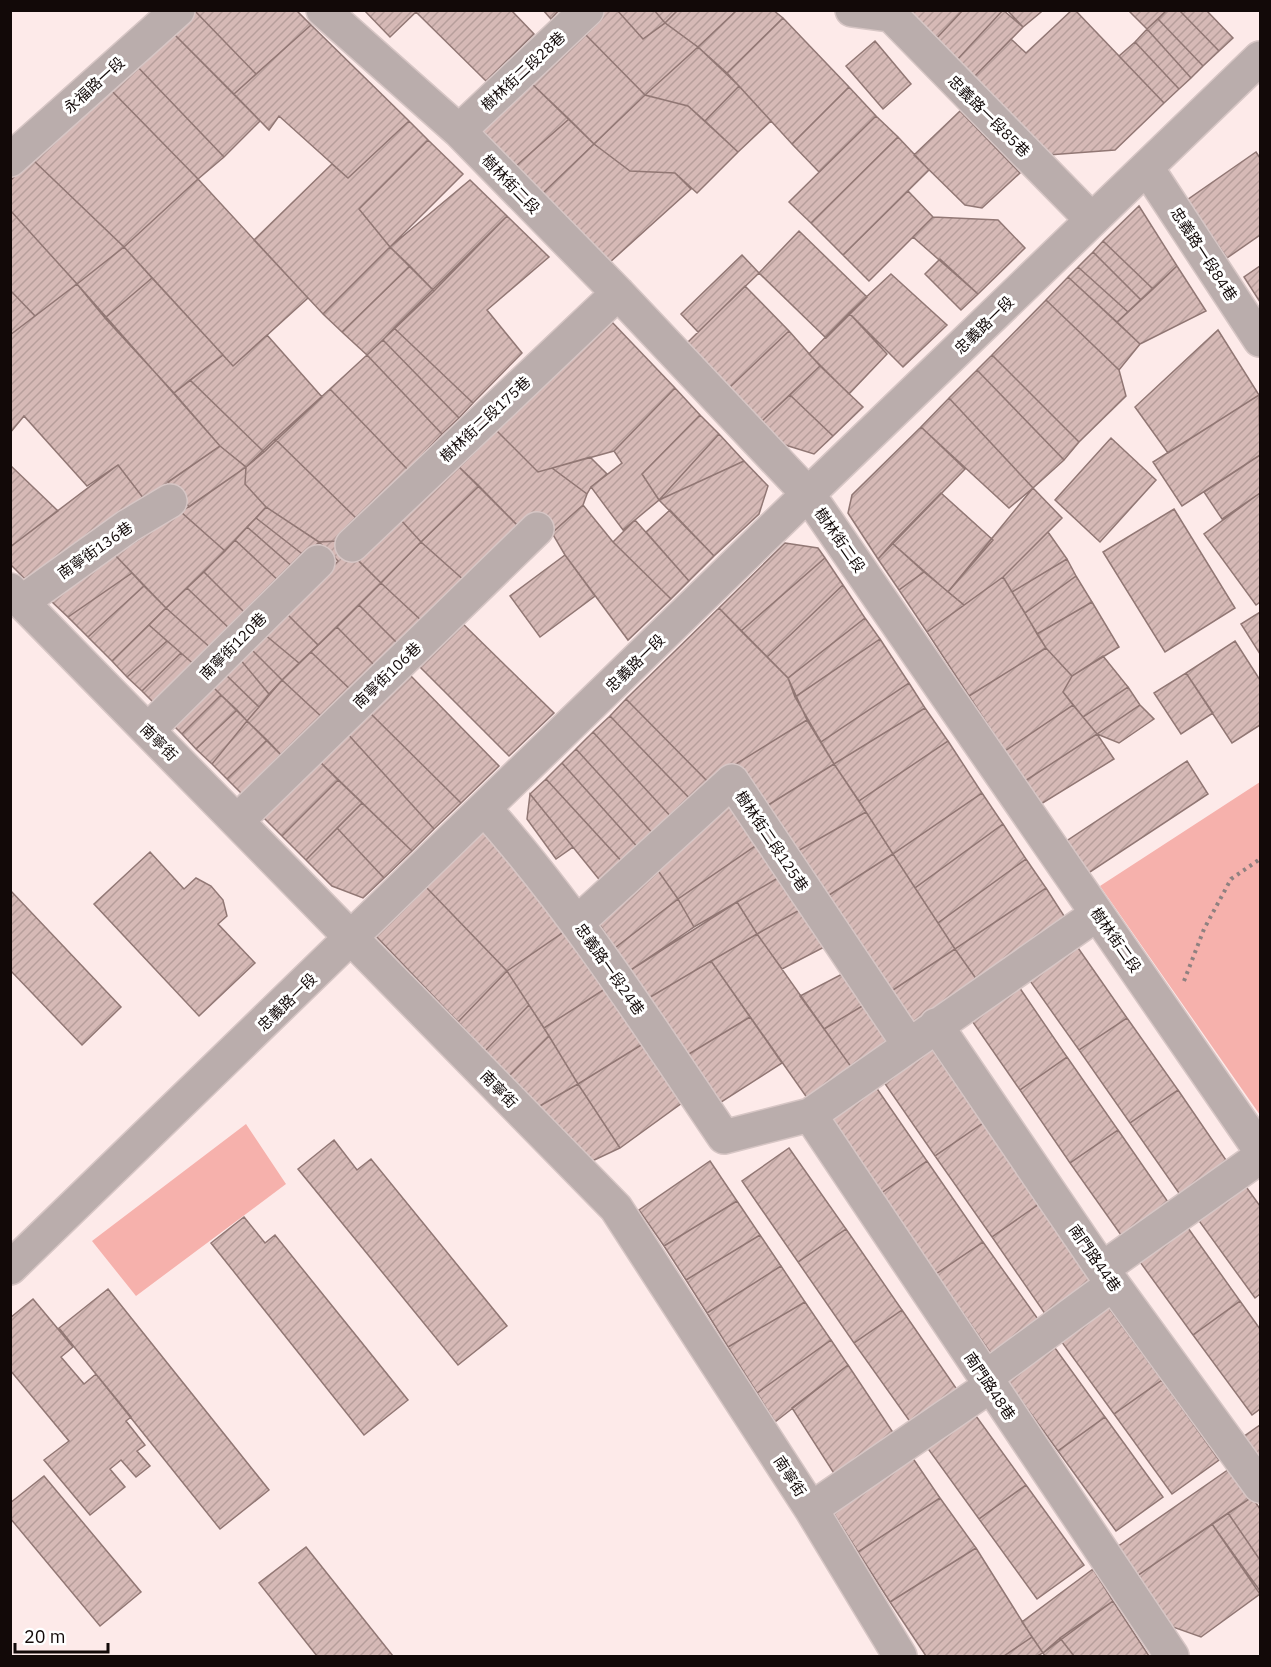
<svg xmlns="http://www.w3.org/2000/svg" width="1271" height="1667" viewBox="0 0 1271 1667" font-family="'IBM Plex Sans','Noto Sans TC',sans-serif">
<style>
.park{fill:#f6b1ac}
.building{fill:url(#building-hatch);stroke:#917774;stroke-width:1.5}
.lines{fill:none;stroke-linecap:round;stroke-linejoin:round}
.minor-casing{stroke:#d7c6c5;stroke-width:36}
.path{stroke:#8f8180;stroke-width:4;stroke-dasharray:3 4.5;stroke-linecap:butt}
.minor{stroke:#baadac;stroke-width:33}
.labels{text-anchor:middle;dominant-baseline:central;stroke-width:6;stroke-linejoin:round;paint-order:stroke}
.street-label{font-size:15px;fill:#120908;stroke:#fff}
</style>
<defs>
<pattern id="building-hatch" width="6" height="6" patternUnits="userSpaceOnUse" patternTransform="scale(1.5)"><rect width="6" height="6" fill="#d6b9b6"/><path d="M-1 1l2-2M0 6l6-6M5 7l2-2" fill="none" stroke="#b79e9b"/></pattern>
</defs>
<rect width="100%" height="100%" fill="#fdeae9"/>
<path class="park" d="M1260 782V1115L1100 886Z
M246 1124 286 1184 136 1296 92 1241Z"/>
<path class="building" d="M184 10H194L256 74 234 94 167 27Z
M194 10H296L311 25 256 74Z
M364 10H418L390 37Z
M418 10H511L534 34 486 81 416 12Z
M543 10H559L551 19Z
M603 10H617L643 39 665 23 698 47 645 95 582 31Z
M617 10H654L665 23 643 39Z
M654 10H678L665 23Z
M678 10H737L698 47 665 23Z
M737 10H773L783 18 727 73 698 47Z
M905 10H963L934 41Z
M963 10H1003L956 61 934 41Z
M1003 10 1023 27 973 78 956 61Z
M1007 10H1040L1041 12 1023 27Z
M1072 10H1075L1164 103 1115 150 1048 155 973 78 1011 39 1026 53Z
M1128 10H1167L1147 29Z
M1167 10H1179L1219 51 1203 66 1158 19Z
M1179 10H1206L1233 38 1219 51Z
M783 18 849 87 792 144 727 73Z
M1158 19 1203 66 1191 78 1147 29Z
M311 25 409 121 348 178 279 116 269 130 234 94Z
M167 27 260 121 224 157 132 61Z
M1147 29 1191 78 1179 89 1135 42Z
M582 31 645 95 594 144 529 81Z
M875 41 911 84 883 109 846 66Z
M1135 42 1179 89 1164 103 1119 56Z
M698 47 739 86 705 121 688 106 645 95Z
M132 61 224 157 198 179 107 86Z
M529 81 569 119 516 166 479 127Z
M107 86 198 179 124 247 32 159Z
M739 86 771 121 738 152 705 121Z
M849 87 876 116 819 172 792 144Z
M645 95 688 106 738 152 697 193 675 173 630 171 594 144Z
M960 111 1020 173 982 208 965 205 914 155Z
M876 116 898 137 811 223 789 202Z
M569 119 594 144 542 194 516 166Z
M409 121 428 140 359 209 390 247 323 314 254 240 332 164 348 178Z
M898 137 929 170 843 255 811 223Z
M428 140 463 174 390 247 359 209Z
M594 144 630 171 675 173 691 189 609 263 542 194Z
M1256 152 1260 158V235L1227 258 1187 200Z
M32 159 124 247 77 284 10 210V181Z
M198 179 308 298 233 366 124 247Z
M470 180 507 216 434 291 390 247Z
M908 191 933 217 869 281 843 255Z
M1139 206 1177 266 1153 289 1103 241Z
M10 210 77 284 35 316 10 290Z
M507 216 549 257 487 310 522 353 473 403 394 328Z
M933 217 998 220 1025 248 978 294 913 237Z
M799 231 867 297 826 338 759 273Z
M1103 241 1153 289 1141 300 1093 252Z
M124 247 152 278 105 318 77 284Z
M390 247 410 266 342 332 323 314Z
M1093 252 1141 300 1128 312 1078 267Z
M742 255 759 273 698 332 681 314Z
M940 259 978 294 961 310 925 274Z
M410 266 434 291 367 355 342 332Z
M1177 266 1206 311 1140 344 1117 322Z
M1260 266V302L1244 277Z
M1078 267 1128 312 1117 322 1068 277Z
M891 274 947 325 903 367 849 313Z
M1068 277 1140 344 1119 370 1046 300Z
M152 278 223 355 174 393 105 318Z
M77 284 220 446 144 499 118 465 87 486 24 416 10 433V335Z
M745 286 789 331 729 388 686 344Z
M10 290 35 316 10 335Z
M1046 300 1119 370 1126 396 1079 442 992 355Z
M849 313 887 354 849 394 809 354Z
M610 320 675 388 614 451 538 472 493 427Z
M394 328 473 403 459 418 383 340Z
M1218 330 1259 395 1168 453 1135 407Z
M789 331 820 366 761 422 729 388Z
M267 335 322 397 264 452 190 380 223 355 233 366Z
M383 340 459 418 442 434 367 355Z
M367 355 442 434 408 470 330 389Z
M992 355 1079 442 1064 460 977 370Z
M820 366 863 407 833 436 790 395Z
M977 370 1064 460 1033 488 949 398Z
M190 380 264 452 246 467 220 446 174 393Z
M675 388 700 415 642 474 659 500 623 530 591 487 622 463 614 451Z
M330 389 408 470 358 520 275 439Z
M790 395 833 436 814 454 782 444 761 422Z
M1259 395 1260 455 1182 506 1153 462Z
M949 398 1033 488 1009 508 921 427Z
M700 415 719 434 659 500 642 474Z
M493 427 538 472 552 468 587 494 583 505 552 533 521 529 456 464Z
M921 427 965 469 878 559 848 513 852 495Z
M719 434 744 461 659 500Z
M1111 438 1156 480 1100 542 1055 500Z
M275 439 358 520 338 541 319 542 266 507 245 484 246 467Z
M220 446 246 467 189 507 168 482Z
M1260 455V493L1222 519 1204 492Z
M590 457 607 474 591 487 587 494 552 468Z
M744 461 768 486 759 514 714 556 659 500Z
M456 464 479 486 421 542 400 519Z
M10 465 58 511 10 547Z
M118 465 144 499 29 583 10 564V547Z
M246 467 245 484 266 507 225 551 181 512Z
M479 486 521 529 466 582 421 542Z
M1033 488 1062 518 1003 577 964 605 948 592Z
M941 493 993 540 948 592 892 543Z
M1260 493V602L1256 605 1204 534Z
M583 505 613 542 671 599 628 640 565 555 552 533Z
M266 507 319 542 305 556 256 518Z
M1174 509 1235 608 1165 652 1103 552Z
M670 510 714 556 689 581 646 532Z
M181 512 225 551 166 608 115 555Z
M256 518 305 556 294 568 247 527Z
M400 519 421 542 381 583 359 561Z
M635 520 689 581 671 599 613 542Z
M247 527 294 568 280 582 235 540Z
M1048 532 1067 559 1012 592 1003 577Z
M235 540 280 582 247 615 204 572Z
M338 541 381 583 318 645 286 613 338 561 319 542Z
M421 542 466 582 424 623 381 583Z
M785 543 818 548 825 558 741 631 719 608Z
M892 543 924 572 899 590 878 559Z
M115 555 132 573 68 617 49 599Z
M565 555 595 596 540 637 510 596Z
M825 558 843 585 767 657 741 631Z
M1067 559 1076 576 1025 613 1012 592Z
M204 572 247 615 232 631 187 588Z
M924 572 964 605 927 632 899 590Z
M132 573 144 586 88 637 68 617Z
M1076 576 1092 602 1037 634 1025 613Z
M1003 577 1046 648 969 696 927 632Z
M381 583 424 623 400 646 359 605Z
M843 585 865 618 788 678 767 657Z
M144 586 166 608 112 661 88 637Z
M187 588 232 631 213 650 166 608Z
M1092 602 1119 647 1072 676 1046 648 1037 634Z
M359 605 400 646 377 668 337 627Z
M166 608 213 650 197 667 149 625Z
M719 608 788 678 807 720 736 764 712 786 626 699Z
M1260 612V654L1241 624Z
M286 613 318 645 299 663 264 634Z
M865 618 880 639 795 697 788 678Z
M460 621 554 713 509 756 416 663Z
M149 625 167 641 127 677 112 661Z
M337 627 377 668 353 692 311 652Z
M264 634 299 663 282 680 250 648Z
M880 639 909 683 821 742 795 697Z
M167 641 181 653 142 691 127 677Z
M1235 641 1260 680V725L1232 743 1186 673Z
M250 648 282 680 269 694 239 658Z
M1046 648 1072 676 1063 692 1073 705 1005 751 969 696Z
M311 652 353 692 324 719 282 680Z
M181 653 197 667 158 707 142 691Z
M1103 656 1128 687 1083 717 1063 692 1072 676Z
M239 658 269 694 259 707 224 673Z
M407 672 499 766 461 803 367 710Z
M224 673 259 707 247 721 211 685Z
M1186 673 1213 713 1181 734 1154 693Z
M282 680 324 719 284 758 247 721Z
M909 683 925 708 834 764 821 742Z
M211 685 221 695 182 734 172 724Z
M1128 687 1140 705 1097 734 1083 717Z
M221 695 237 710 196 749 182 734Z
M626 699 712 786 694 803 610 716Z
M1073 705 1097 734 1025 781 1005 751Z
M1140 705 1154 719 1119 743 1097 734Z
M925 708 948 741 859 801 834 764Z
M237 710 247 721 212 764 196 749Z
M367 710 461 803 434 829 345 731Z
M610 716 694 803 674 820 593 732Z
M807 720 834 764 765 807 736 764Z
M247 721 267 740 227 779 212 764Z
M345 731 434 829 412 851 316 758Z
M593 732 674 820 656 837 576 749Z
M1097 734 1114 759 1041 804 1025 781Z
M267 740 284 758 245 797 227 779Z
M948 741 982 793 893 854 859 801Z
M576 749 656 837 641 851 562 763Z
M316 758 338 780 282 836 259 813Z
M1187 761 1208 794 1087 874 1065 842Z
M562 763 641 851 625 865 546 779Z
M834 764 866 812 796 852 765 807Z
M546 779 625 865 602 883 530 794Z
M338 780 362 803 306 860 282 836Z
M982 793 1003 824 915 888 893 854Z
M530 794 573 847 556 859 527 819Z
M730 796 761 842 678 899 654 865Z
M362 803 412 851 384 878 337 828Z
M866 812 893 854 826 897 796 852Z
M1003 824 1026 859 938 923 915 888Z
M337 828 384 878 363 898 332 886 306 860Z
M484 830 568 929 507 971 425 886Z
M761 842 783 875 694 927 678 899Z
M150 852 184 889 196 878 211 886 223 900 227 916 218 924 255 963 199 1016 94 904Z
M893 854 955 949 890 992 826 897Z
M1026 859 1046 888 955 949 938 923Z
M654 865 678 899 615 948 596 919Z
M783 875 805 907 757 934 737 902Z
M425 886 507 971 458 1022 375 935Z
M1046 888 1066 919 977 980 955 949Z
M10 890 121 1007 82 1045 10 970Z
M678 899 694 927 629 971 615 948Z
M737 902 757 934 647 999 629 971Z
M805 907 830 944 782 969 757 934Z
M568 929 608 987 544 1028 507 971Z
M757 934 854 1071 810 1102 711 961Z
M1076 945 1127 1018 1079 1050 1028 978Z
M955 949 977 980 913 1025 890 992Z
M711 961 750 1017 684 1057 647 999Z
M507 971 529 1005 485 1051 458 1022Z
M848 971 869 1002 824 1029 800 996Z
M1017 984 1067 1057 1020 1090 970 1018Z
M608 987 646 1042 578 1084 544 1028Z
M869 1002 896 1041 854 1071 824 1029Z
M529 1005 549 1036 509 1076 485 1051Z
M750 1017 782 1063 715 1106 684 1057Z
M1127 1018 1178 1090 1130 1123 1079 1050Z
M549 1036 578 1084 538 1107 509 1076Z
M646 1042 686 1100 620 1148 578 1084Z
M927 1042 983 1123 935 1156 879 1075Z
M1067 1057 1118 1130 1070 1163 1020 1090Z
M871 1080 927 1161 880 1194 824 1113Z
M578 1084 620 1148 590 1162 538 1107Z
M1178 1090 1228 1163 1181 1196 1130 1123Z
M983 1123 1039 1204 992 1237 935 1156Z
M1118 1130 1168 1202 1121 1235 1070 1163Z
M334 1140 357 1170 371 1159 507 1326 458 1365 298 1169Z
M789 1148 846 1229 798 1262 742 1181Z
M710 1161 737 1201 664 1246 639 1210Z
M927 1161 983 1242 936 1274 880 1194Z
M1244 1184 1260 1206V1294L1255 1298 1197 1218Z
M737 1201 760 1235 686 1280 664 1246Z
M1039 1204 1096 1285 1048 1318 992 1237Z
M244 1217 265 1243 275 1235 408 1400 364 1435 211 1243Z
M1183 1221 1240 1301 1193 1335 1135 1255Z
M846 1229 902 1310 854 1343 798 1262Z
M760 1235 781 1266 707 1313 686 1280Z
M983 1242 1040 1322 992 1355 936 1274Z
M781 1266 805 1302 728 1347 707 1313Z
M108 1289 269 1490 220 1529 59 1328Z
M33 1299 73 1347 61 1357 84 1384 96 1374 131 1417 126 1421 145 1445 137 1451 150 1466 136 1477 121 1460 110 1469 125 1487 90 1515 44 1460 69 1441 10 1370V1318Z
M1103 1300 1162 1380 1114 1414 1056 1334Z
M1240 1301 1260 1329V1409L1252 1415 1193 1335Z
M805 1302 831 1340 757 1393 728 1347Z
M902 1310 958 1391 911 1423 854 1343Z
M1047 1337 1105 1417 1058 1451 1000 1371Z
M831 1340 848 1365 775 1422 757 1393Z
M848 1365 898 1440 837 1478 792 1408Z
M1162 1380 1219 1460 1172 1494 1114 1414Z
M968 1405 1026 1485 979 1519 921 1439Z
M1105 1417 1163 1497 1116 1531 1058 1451Z
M1260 1425V1461L1243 1437Z
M912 1457 940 1498 858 1552 831 1509Z
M1232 1467 1252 1497 1137 1576 1117 1547Z
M44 1476 141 1592 100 1626 10 1518V1503Z
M1026 1485 1084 1565 1037 1599 979 1519Z
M1252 1497 1260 1509V1560L1228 1513Z
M940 1498 976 1548 890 1602 858 1552Z
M1228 1513 1260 1560V1591L1212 1524Z
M1212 1524 1260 1594 1201 1637 1170 1626 1137 1576Z
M306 1547 393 1656H317L259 1583Z
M976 1548 1032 1637 1004 1656H926L890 1602Z
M1093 1569 1113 1601 1043 1653 1022 1622Z
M1113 1601 1149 1656H1074L1060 1638Z
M1032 1637 1043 1653 1037 1656H1004Z
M1060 1638 1074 1656H1045L1043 1653Z"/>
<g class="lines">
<defs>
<path id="minor" d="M323 10 459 131 618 293 808 494 1260 1150
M852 10 889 15
M886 10 1092 220
M459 131 587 10
M10 160 178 10
M1147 168 1260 340
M352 545 618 293
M10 590 616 1208 811 1509 900 1656
M22 602 128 526 170 501
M148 730 318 562
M485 809C576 912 647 1023 724 1137L810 1115 1097 914
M237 821 537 529
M578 922 732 781 909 1045
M936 1025 1102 1269 1260 1486
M810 1115 1172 1656
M10 1268 808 494 1260 58
M1102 1269 1260 1157
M985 1378 1113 1284
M811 1509 990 1386"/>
</defs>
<use href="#minor" class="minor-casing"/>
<path class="path" d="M1184 981 1204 929 1231 879 1260 859"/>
<use href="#minor" class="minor"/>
</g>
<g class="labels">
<g class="street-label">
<text transform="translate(523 71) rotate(-43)">樹林街二段28巷</text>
<text transform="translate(94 85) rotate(-42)">永福路一段</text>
<text transform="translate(989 116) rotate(45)">忠義路一段85巷</text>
<text transform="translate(511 184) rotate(46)">樹林街二段</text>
<text transform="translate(1204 254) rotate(57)">忠義路一段84巷</text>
<text transform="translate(984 325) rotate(-44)">忠義路一段</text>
<text transform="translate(485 419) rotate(-43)">樹林街二段175巷</text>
<text transform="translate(840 540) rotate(55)">樹林街二段</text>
<text transform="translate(95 550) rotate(-35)">南寧街136巷</text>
<text transform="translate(233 646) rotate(-45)">南寧街120巷</text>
<text transform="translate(635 663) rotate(-44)">忠義路一段</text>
<text transform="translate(387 675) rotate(-44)">南寧街106巷</text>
<text transform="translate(159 742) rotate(45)">南寧街</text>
<text transform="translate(772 841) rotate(56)">樹林街二段125巷</text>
<text transform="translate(1116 940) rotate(55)">樹林街二段</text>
<text transform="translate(610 969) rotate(55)">忠義路一段24巷</text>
<text transform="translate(287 1002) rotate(-44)">忠義路一段</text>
<text transform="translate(499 1089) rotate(46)">南寧街</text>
<text transform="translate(1095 1258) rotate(55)">南門路44巷</text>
<text transform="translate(990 1386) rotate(56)">南門路48巷</text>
<text transform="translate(790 1476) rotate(57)">南寧街</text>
</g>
</g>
<rect width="1271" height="1667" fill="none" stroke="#120908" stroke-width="24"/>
<path d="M15 1643v9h93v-9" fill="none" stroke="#120908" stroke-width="3"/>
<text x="24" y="1643" font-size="18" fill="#120908" stroke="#ffffff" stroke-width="4.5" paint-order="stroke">20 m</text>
</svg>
